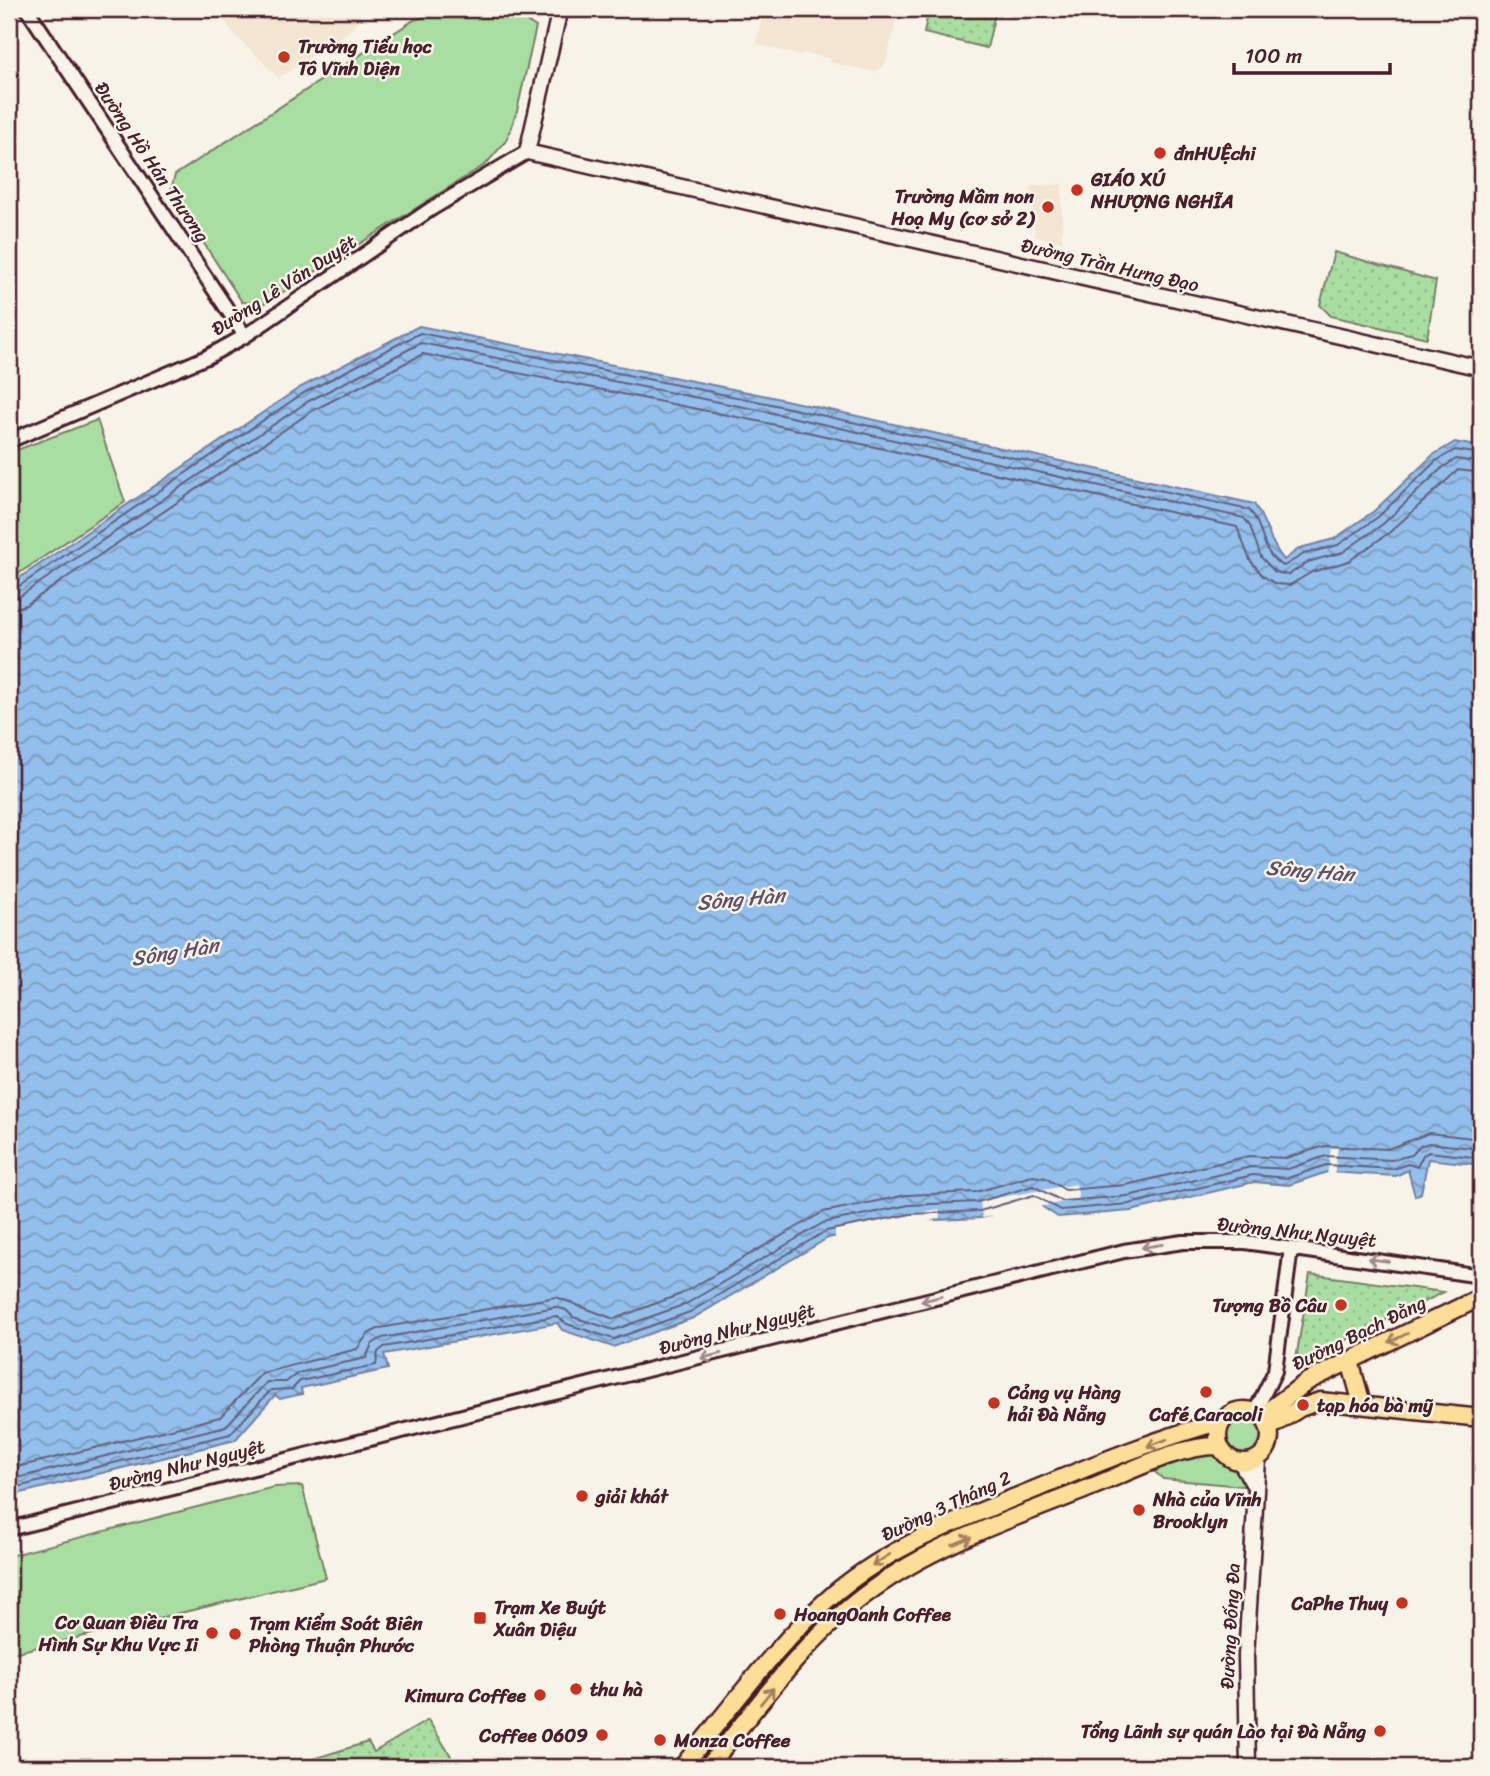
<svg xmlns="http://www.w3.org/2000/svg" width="1490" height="1776" viewBox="0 0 1490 1776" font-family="Sriracha,sans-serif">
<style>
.built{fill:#f3e5d1}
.green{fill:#a8dea1;stroke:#797e66;stroke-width:2}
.park{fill:url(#park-dots);stroke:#797e66;stroke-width:2}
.water{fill:url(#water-waves);stroke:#757f9f;stroke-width:2}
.pier{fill:#f7f3e8}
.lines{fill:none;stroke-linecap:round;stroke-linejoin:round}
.shore{stroke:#675f78;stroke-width:2}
.tertiary-casing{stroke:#4a1f2b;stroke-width:18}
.secondary-casing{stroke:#4a1f2b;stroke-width:19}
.primary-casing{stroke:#4a1f2b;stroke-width:21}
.tertiary{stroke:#f7f3e8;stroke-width:12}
.secondary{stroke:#f7f3e8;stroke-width:14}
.primary{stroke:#fdde96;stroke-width:16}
.oneway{stroke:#a0898a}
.oneway2{stroke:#a47e60}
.poi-dot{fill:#c8321e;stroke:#f7f3e8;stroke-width:2.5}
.labels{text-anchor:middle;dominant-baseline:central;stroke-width:5;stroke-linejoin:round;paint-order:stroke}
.poi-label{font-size:19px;font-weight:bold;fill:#4a1f2b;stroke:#f7f3e8;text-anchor:start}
.street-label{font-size:19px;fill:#4a1f2b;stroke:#f7f3e8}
.water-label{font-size:21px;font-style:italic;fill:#604f65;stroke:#f7f3e8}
</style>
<defs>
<pattern id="park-dots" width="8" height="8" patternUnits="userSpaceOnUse" patternTransform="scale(1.75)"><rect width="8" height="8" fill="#a8dea1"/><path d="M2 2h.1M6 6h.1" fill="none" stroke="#92be8b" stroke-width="1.8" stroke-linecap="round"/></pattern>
<pattern id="water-waves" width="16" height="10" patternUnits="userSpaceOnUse" patternTransform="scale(1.75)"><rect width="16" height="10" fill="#92bfec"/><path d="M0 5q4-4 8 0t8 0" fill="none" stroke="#799bbf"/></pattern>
</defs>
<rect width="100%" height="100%" fill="#f7f3e8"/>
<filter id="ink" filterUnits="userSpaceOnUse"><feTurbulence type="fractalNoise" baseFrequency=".0143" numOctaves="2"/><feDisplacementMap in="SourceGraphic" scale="14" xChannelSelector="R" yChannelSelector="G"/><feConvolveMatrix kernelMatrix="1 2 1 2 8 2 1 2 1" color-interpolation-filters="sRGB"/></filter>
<g filter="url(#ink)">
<path class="built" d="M215 9H362L358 21 349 31 279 78 236 36Z
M764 9H899L886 62 876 72 832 63 829 58 804 53 799 55 756 44Z
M1062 184V241L1035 236 1031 186Z"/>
<path class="green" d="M482 9 518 16 536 27 517 111 506 141 486 164 264 304 242 302 177 202 171 190 175 175 414 20 447 10Z
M97 420 125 502 9 580V453Z
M1226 1437a19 19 0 1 1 38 0a19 19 0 1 1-38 0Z
M1219 1446 1232 1460 1241 1463 1255 1487 1163 1479 1147 1465Z
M302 1486 326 1578 9 1654V1556L274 1487Z"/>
<path class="park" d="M929 9H996L987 48 924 33Z
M1334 252 1436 281 1427 338 1331 316 1320 305Z
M1310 1274 1444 1292 1301 1362 1296 1359Z
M428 1720 451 1756 441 1767H287L368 1742 374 1752Z"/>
<path class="water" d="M419 326 767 396 1254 504C1267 522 1269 543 1284 560L1300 548 1334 539 1374 511 1433 455 1455 442 1481 447V1165L1428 1159 1421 1193 1415 1196 1408 1170 1396 1176 1327 1172 1289 1185 1254 1182 1131 1211 1058 1217 1035 1202 982 1218 912 1221 828 1238 693 1318 613 1347 562 1330 557 1323 384 1354 388 1369 301 1388 302 1394 280 1399 275 1395 235 1440 9 1496V585L299 388Z"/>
<path class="pier" d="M1331 1147 1338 1148 1334 1176H1327Z
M1076 1184 1079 1199 982 1218 980 1201Z
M939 1209 940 1218 921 1224 835 1240V1229Z"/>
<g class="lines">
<path class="shore" d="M9 591 15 589 302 394 420 333 766 403 1249 510C1265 526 1260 556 1284 566L1304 554 1338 545 1378 517 1436 461 1455 450 1481 454
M9 599 20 596 307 402 421 343 764 411 1244 518 1250 526 1261 557 1275 572 1288 575 1308 562 1343 552 1383 524 1442 468 1456 459 1481 463
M9 610 26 605 312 411 423 354 762 422 1237 527 1250 560 1263 576 1276 584 1290 585 1312 572 1349 561 1390 532 1458 470 1481 473
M9 1469 220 1417 262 1373 357 1349 368 1334 380 1328 556 1297 614 1319 681 1294 823 1212 907 1195 976 1192 1032 1176 1046 1178 1065 1190 1126 1185 1249 1156 1286 1158 1325 1146 1388 1149 1429 1133 1481 1139
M9 1480 226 1426 267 1382H286L298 1373 366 1358 372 1344 382 1338 556 1307 566 1310 573 1317 614 1330 686 1304 823 1223 909 1205 978 1202 1033 1186 1062 1201 1128 1196 1251 1167 1288 1169 1326 1156 1391 1160 1412 1155 1420 1146 1429 1143 1481 1149
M9 1489 230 1434 271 1390 292 1389 300 1381 376 1365 378 1352 384 1347 556 1316 567 1324 614 1339 690 1312 826 1231 911 1214 980 1211 1034 1195 1060 1210 1129 1204 1253 1175 1288 1178 1326 1165 1393 1169 1408 1164 1417 1167 1423 1155 1429 1152 1481 1158"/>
<defs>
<path id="tertiary" d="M27 9 245 336
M9 441 207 357 245 336 431 209 527 152
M1255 1412 1275 1371 1291 1248
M9 1529 1124 1251 1183 1242H1245L1481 1276"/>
<path id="secondary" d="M560 9 527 152 1481 368
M1241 1463 1255 1487
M1248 1767 1246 1656 1258 1459"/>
<path id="primary" d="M1350 1361 1362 1404
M1218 1436a26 26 0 1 1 52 0a26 26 0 1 1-52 0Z
M1261 1416 1308 1381 1481 1297
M1269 1428 1300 1408 1320 1401 1481 1418
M682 1767C731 1708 777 1642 836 1592 895 1543 967 1517 1038 1488 1097 1463 1159 1438 1222 1421
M708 1767C759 1705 807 1636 873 1589 936 1543 1017 1517 1089 1488 1127 1473 1179 1445 1219 1446"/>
</defs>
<use href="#tertiary" class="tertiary-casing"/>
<use href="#secondary" class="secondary-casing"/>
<use href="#primary" class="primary-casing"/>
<use href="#tertiary" class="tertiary"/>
<use href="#secondary" class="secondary"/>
<use href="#primary" class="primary"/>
</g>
<defs><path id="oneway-shaft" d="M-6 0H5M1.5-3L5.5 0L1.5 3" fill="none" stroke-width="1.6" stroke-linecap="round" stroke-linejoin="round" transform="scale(1.75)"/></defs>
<g class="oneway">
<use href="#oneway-shaft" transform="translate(1152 1246) rotate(171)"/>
<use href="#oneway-shaft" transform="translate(1378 1260) rotate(-172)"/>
<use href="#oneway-shaft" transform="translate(931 1299) rotate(166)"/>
<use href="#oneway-shaft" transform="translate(711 1356) rotate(166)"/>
</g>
<g class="oneway2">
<use href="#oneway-shaft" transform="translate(1398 1338) rotate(154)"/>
<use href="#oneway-shaft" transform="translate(1157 1443) rotate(160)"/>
<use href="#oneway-shaft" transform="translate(962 1541) rotate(-23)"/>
<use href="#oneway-shaft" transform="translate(881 1560) rotate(148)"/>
<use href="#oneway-shaft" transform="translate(767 1696) rotate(-51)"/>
</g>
</g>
<g class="poi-dot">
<circle cx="284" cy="57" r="7"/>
<circle cx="1160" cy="153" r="7"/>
<circle cx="1077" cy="190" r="7"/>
<circle cx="1048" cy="207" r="7"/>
<circle cx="1341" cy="1305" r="7"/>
<circle cx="1206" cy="1392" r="7"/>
<circle cx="994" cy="1403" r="7"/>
<circle cx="1303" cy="1405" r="7"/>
<circle cx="582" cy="1496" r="7"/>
<circle cx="1139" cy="1510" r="7"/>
<circle cx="1402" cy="1603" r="7"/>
<circle cx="780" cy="1614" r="7"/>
<rect x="473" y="1611" width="14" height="14" rx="3.5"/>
<circle cx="212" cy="1633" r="7"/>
<circle cx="235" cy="1634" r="7"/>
<circle cx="576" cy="1689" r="7"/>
<circle cx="540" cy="1695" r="7"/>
<circle cx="1380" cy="1731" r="7"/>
<circle cx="602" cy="1735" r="7"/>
<circle cx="660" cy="1740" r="7"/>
</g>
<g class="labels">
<g class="poi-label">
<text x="298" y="46">Trường Tiểu học<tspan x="298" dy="22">Tô Vĩnh Diện</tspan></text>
<text x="1174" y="153">đnHUỆchi</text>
<text x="1091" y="179">GIÁO XÚ<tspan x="1091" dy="22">NHƯỢNG NGHĨA</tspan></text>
<text x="1034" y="196" text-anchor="end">Trường Mầm non<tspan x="1034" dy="22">Hoạ My (cơ sở 2)</tspan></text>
<text x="1327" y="1305" text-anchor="end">Tượng Bồ Câu</text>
<text x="1008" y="1392">Cảng vụ Hàng<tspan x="1008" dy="22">hải Đà Nẵng</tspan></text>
<text x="1317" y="1405">tạp hóa bà mỹ</text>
<text x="1206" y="1414" text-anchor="middle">Café Caracoli</text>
<text x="596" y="1496">giải khát</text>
<text x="1153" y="1499">Nhà của Vĩnh<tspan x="1153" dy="22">Brooklyn</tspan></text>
<text x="1388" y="1603" text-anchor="end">CaPhe Thuy</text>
<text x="494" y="1607">Trạm Xe Buýt<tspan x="494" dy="22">Xuân Diệu</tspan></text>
<text x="794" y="1614">HoangOanh Coffee</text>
<text x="198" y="1622" text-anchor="end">Cơ Quan Điều Tra<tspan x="198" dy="22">Hình Sự Khu Vực Ii</tspan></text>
<text x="249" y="1623">Trạm Kiểm Soát Biên<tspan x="249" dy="22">Phòng Thuận Phước</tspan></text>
<text x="590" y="1689">thu hà</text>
<text x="526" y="1695" text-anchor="end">Kimura Coffee</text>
<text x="1366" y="1731" text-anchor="end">Tổng Lãnh sự quán Lào tại Đà Nẵng</text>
<text x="588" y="1735" text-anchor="end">Coffee 0609</text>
<text x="674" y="1740">Monza Coffee</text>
</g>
<g class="street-label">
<text transform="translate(152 162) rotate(56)">Đường Hồ Hán Thương</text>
<text transform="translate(1110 265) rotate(13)">Đường Trần Hưng Đạo</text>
<text transform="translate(284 285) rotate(-33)">Đường Lê Văn Duyệt</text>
<text transform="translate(1297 1232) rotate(6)">Đường Như Nguyệt</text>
<text transform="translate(737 1329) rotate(-14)">Đường Như Nguyệt</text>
<text transform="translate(1359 1333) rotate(-26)">Đường Bạch Đằng</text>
<text transform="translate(187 1465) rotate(-14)">Đường Như Nguyệt</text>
<text transform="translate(946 1506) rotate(-25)">Đường 3 Tháng 2</text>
<text transform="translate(1230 1626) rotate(-87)">Đường Đống Đa</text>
</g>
<g class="water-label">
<text transform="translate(1310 871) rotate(5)">Sông Hàn</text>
<text transform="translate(741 899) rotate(-5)">Sông Hàn</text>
<text transform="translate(175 952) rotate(-9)">Sông Hàn</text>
</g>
</g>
<rect width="1490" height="1776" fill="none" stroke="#f7f3e8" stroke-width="35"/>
<rect x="18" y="18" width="1455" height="1741" fill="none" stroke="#4a1f2b" stroke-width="2.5" filter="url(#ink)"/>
<path d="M1234 63v10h156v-10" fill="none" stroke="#4a1f2b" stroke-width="3.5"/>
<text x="1245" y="63" font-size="21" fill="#4a1f2b" stroke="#f7f3e8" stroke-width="5" paint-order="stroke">100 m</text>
</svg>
